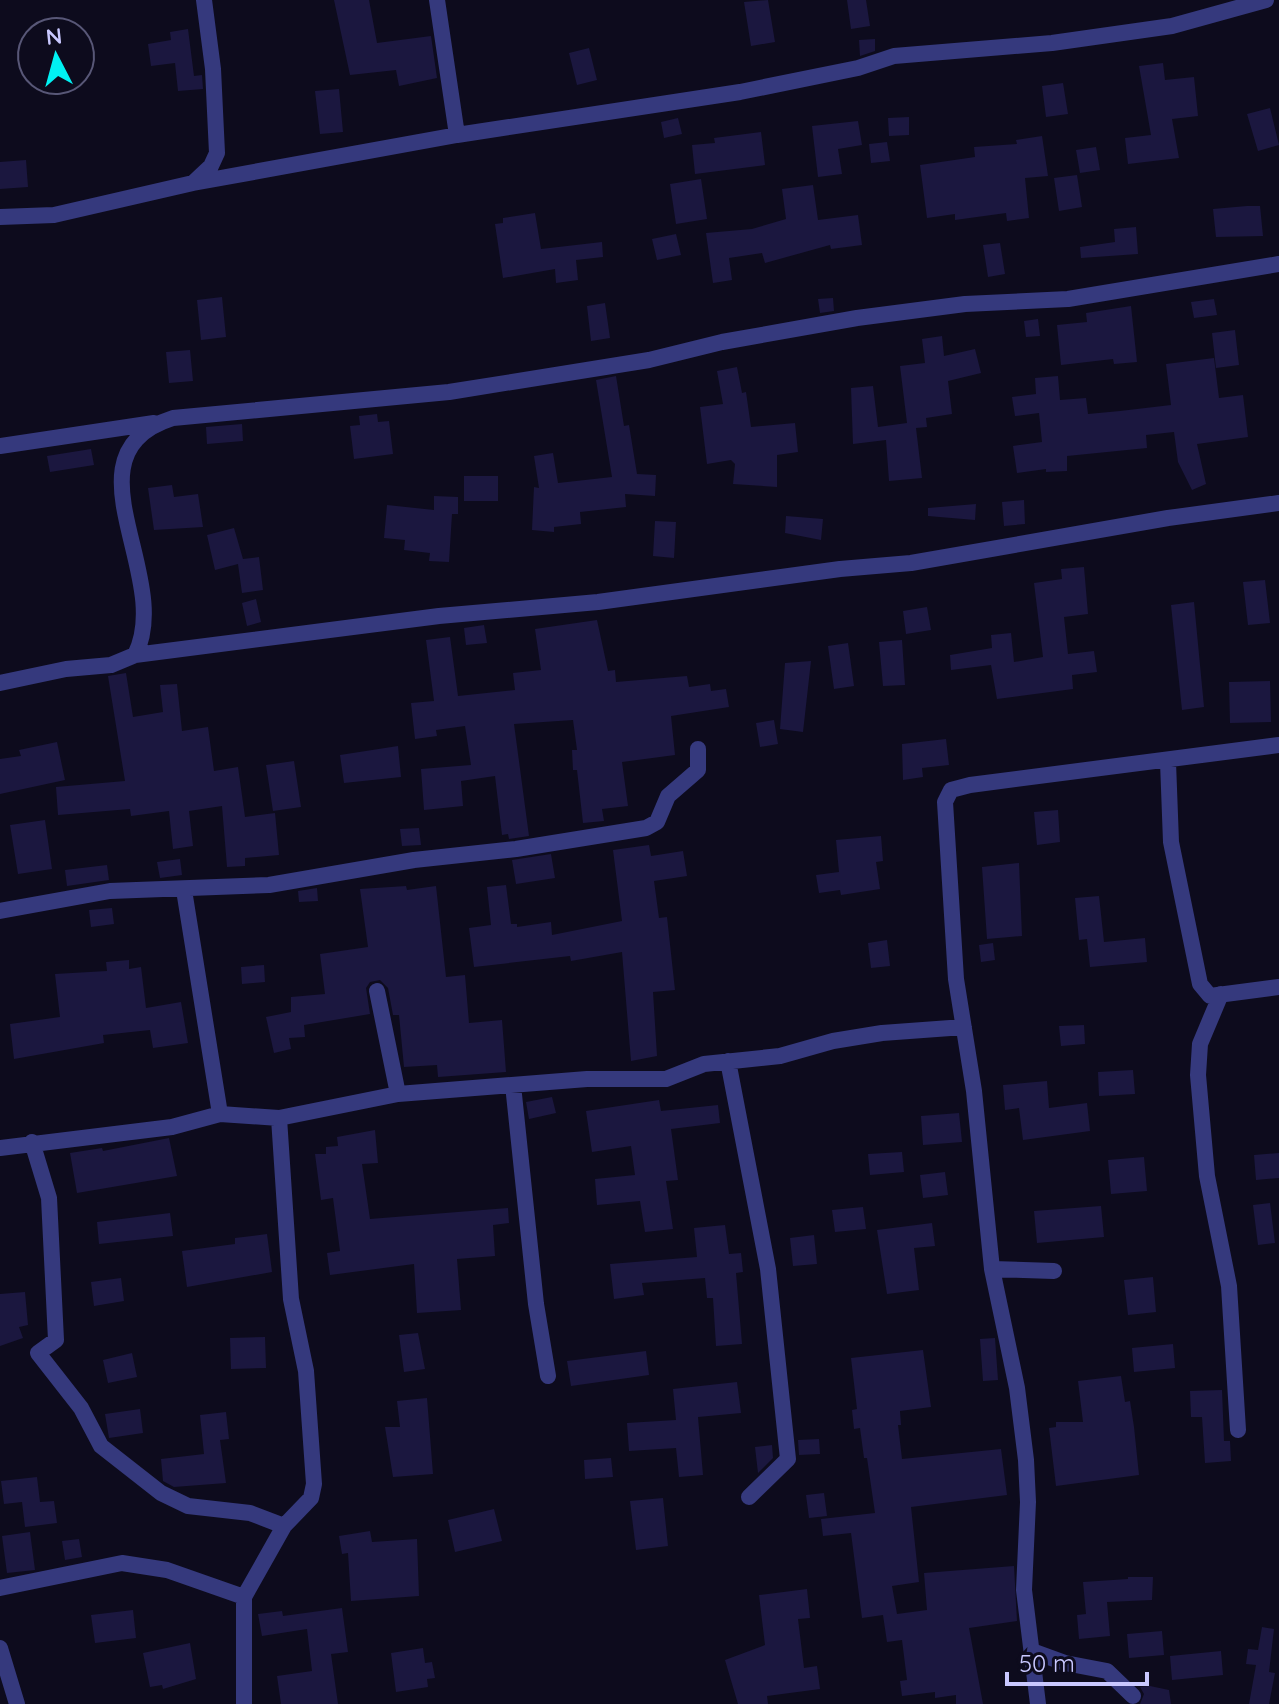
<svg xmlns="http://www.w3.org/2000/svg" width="1279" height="1704" viewBox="0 0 1279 1704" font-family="Quicksand,sans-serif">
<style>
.building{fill:#1b173f}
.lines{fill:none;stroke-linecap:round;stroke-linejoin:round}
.minor{stroke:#35397d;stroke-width:16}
</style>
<rect width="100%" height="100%" fill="#0d0b1d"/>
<path class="building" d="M334 0H369L377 43 431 36 437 78 399 86 396 70 350 75Z
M768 0 775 42 751 46 744 2Z
M847 0H866L870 26 851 29Z
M188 29 194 76 202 75 203 89 178 91 175 63 151 66 148 44 171 40 170 32Z
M875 39V51L860 56 859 40Z
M589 48 597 80 577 85 569 53Z
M1163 63 1165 80 1194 77 1198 116 1172 119 1179 158 1128 164 1125 138 1151 135 1139 66Z
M1063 83 1068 114 1046 117 1042 86Z
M339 89 343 132 320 134 315 91Z
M1270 108 1279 145 1258 151 1247 114Z
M909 117V135L889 136 888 118Z
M678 118 682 134 664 138 661 122Z
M858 121 862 145 838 149 842 174 818 177 812 126Z
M761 132 765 165 695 174 692 145 715 143 714 138Z
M1042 136 1048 176 1025 178 1029 218 1007 221 1006 213 955 220V214L927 218 920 165 975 157 974 147 1017 144 1016 140Z
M887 142 890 161 871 163 869 144Z
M1096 147 1100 170 1080 173 1076 150Z
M26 160 28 187 0 189V162Z
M1077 175 1082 207 1059 211 1054 178Z
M701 179 707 219 676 224 670 184Z
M813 185 818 220 858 215 862 245 831 249 830 245 765 263 762 253 729 258 732 280 713 283 706 233 752 229 786 219 782 189Z
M1247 206H1260L1263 236 1216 237 1213 209Z
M535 213 541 249 602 242 603 257 576 260 578 280 556 283 555 269 503 278 495 224 503 223V218Z
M1136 227 1138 254 1081 258 1080 247 1115 242 1114 229Z
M676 234 681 255 657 260 652 239Z
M1000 243 1005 274 988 277 983 245Z
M222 297 226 337 201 340 197 300Z
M833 298 834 311 820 313 818 299Z
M1214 299 1217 315 1194 318 1191 302Z
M605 303 610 338 591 341 587 306Z
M1131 306 1137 362 1114 364 1113 359 1061 365 1057 325 1087 322 1086 313Z
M1038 319 1040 336 1026 337 1024 321Z
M1235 330 1239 365 1216 368 1212 333Z
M942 336 944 356 975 349 981 373 948 381 952 414 926 418 927 427 916 428 922 478 889 481 886 440 853 444 851 388 873 386 878 427 907 423 900 366 925 363 922 339Z
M190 350 193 381 169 383 166 352Z
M1214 358 1219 398 1243 395 1248 437 1197 444 1206 484 1192 490 1178 462 1174 432 1146 435 1147 448 1067 456V471L1046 472V469L1017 473 1013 446 1042 442 1039 413 1015 416 1012 397 1036 394 1035 378 1058 376 1060 400 1086 398 1088 414 1120 411 1171 405 1166 364Z
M737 367 742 393 746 392 751 427 795 423 798 452 777 455V487L733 484 735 464 731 460 707 464 700 407 723 404 717 371Z
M616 376 624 426 629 425 637 474 656 475 655 496 625 494 626 507 580 512 581 524 554 527V532L532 530 534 487 539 488 534 456 553 453 558 483 612 477 596 380Z
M377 414 378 422 389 421 393 454 354 459 350 426 360 425 359 416Z
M242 424 243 441 207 444 206 427Z
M91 449 94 465 50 472 47 456Z
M464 476H498V501H464Z
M172 485 174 497 198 494 203 527 154 530 148 488Z
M434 496 458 497V514H452L449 562 429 561 430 553 404 550 405 540 384 538 387 505 434 510Z
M1024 500 1025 524 1004 526 1002 502Z
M976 504 975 520 928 516V508Z
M786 516 823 519 821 540 785 533Z
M655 521 676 522 674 558 653 556Z
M234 528 243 559 259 557 263 590 242 593 238 564 215 570 207 535Z
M1084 567 1088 614 1064 617 1068 654 1094 651 1097 672 1072 675 1073 689 997 699 991 665 951 670 950 655 992 648 991 635 1011 633 1014 662 1043 657 1034 583 1062 579 1061 569Z
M1265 580 1270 623 1248 625 1243 582Z
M256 599 261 622 247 626 242 603Z
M1194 602 1204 707 1182 710 1171 605Z
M927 607 931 630 906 634 903 611Z
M597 620 608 671 615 670 616 682 687 676 689 687 710 684 711 691 726 689 729 707 671 716 675 755 622 762 628 806 602 809 604 821 583 823 577 770H573L572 750H577L573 720 514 724 529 836 509 839 508 834 502 835 495 776 461 781 463 806 424 810 421 769 471 765 465 726 436 730 437 736 415 739 411 703 434 701 426 640 450 637 458 696 515 690 513 673 541 670 535 629Z
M484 625 487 643 466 645 464 628Z
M902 640 905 685 883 686 879 642Z
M848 643 854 686 834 689 828 646Z
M811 661 803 732 780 729 785 663Z
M126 673 133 717 163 712 160 685 177 684 182 731 208 727 214 771 238 767 245 817 275 813 279 855 245 858V866L227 867 222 806 189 811 193 846 173 849 169 811 131 816 130 809 58 815 56 787 125 781 108 676Z
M1270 681 1271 722 1230 723 1229 682Z
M774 720 778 744 760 747 756 723Z
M946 739 949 765 922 768 923 777 903 780 902 744Z
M57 742 65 780 0 794V759L21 756 19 750Z
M398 746 401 777 344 783 340 755Z
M294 761 301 807 273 811 266 765Z
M1058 810 1060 842 1037 845 1034 812Z
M45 820 52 869 18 874 10 825Z
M419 828 421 845 402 846 400 829Z
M881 836 883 861 876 862 880 889 841 895 840 890 819 893 816 875 839 872 836 840Z
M649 845 651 856 683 851 687 876 654 881 659 918 667 917 675 990 653 992 657 1056 631 1061 622 952 571 961 570 956 474 967 469 928 491 925 487 887 506 885 511 924H517V927L551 922 552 935 622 921 613 850Z
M551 854 555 878 516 884 512 860Z
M180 859 182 875 160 878 157 862Z
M1019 863 1022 936 987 939 982 867Z
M107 865 109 880 67 886 65 870Z
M406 886 407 890 436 886 446 977 465 975 469 1023 502 1020 506 1072 438 1077 437 1065 404 1067 399 1015H393L388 988 380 980 370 982 366 988 370 1014 304 1025 305 1037 289 1038 291 1049 274 1053 266 1017 291 1012V997L325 994 320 954 368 947 360 889Z
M317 888 318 901 299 902 298 891Z
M1099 896 1104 942 1145 938 1147 962 1090 967 1087 939 1079 940 1075 898Z
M112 908 114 924 91 927 89 910Z
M887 940 890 966 871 968 868 943Z
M993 943 995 960 981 962 979 945Z
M129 960V969L141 967 146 1008 181 1002 188 1043 153 1048 150 1030 103 1035 104 1043 14 1059 10 1024 60 1017 55 974 107 971 106 962Z
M264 965 265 982 242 984 241 967Z
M1084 1025 1085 1044 1061 1046 1059 1026Z
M1133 1070 1135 1094 1099 1096 1098 1072Z
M1047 1081 1049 1108 1087 1103 1090 1131 1023 1140 1019 1108 1005 1110 1003 1085Z
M552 1097 556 1113 529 1119 526 1102Z
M659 1100 661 1111 718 1105 720 1123 671 1129 678 1180 666 1181 673 1229 645 1232 640 1201 597 1205 595 1179 635 1175 631 1146 592 1152 586 1111Z
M959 1113 962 1142 923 1145 921 1116Z
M375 1130 378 1163 362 1164 370 1219 508 1208 509 1223 493 1225 495 1256 457 1259 461 1310 417 1313 414 1264 330 1275 327 1253 340 1251 333 1198 321 1200 315 1154H326V1147L338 1146 337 1137Z
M169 1138 177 1176 77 1193 70 1153 102 1148 103 1151Z
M902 1152 904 1172 870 1175 868 1154Z
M1279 1153V1178L1256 1180 1254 1155Z
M1144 1157 1147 1191 1111 1194 1108 1160Z
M945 1172 948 1195 923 1198 920 1175Z
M1270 1203 1275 1243 1258 1245 1253 1205Z
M1101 1206 1104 1237 1037 1243 1034 1211Z
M863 1207 866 1229 835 1232 832 1210Z
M170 1213 173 1236 99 1244 97 1222Z
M932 1223 935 1246 914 1248 919 1290 887 1294 877 1230Z
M725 1225 729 1254 741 1253 743 1272 736 1273 742 1344 716 1346 713 1298H707L705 1278 642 1283 644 1295 614 1299 610 1264 697 1257 694 1228Z
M267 1234 272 1272 187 1287 182 1251 235 1244V1238Z
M814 1235 817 1264 793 1266 790 1238Z
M1153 1277 1156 1312 1128 1315 1124 1280Z
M121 1278 124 1301 94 1306 91 1282Z
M25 1292 28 1325 19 1327 23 1338 0 1346V1294Z
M418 1333 425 1369 404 1372 399 1335Z
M265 1337 266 1368 231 1369 230 1338Z
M995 1338 998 1380 983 1381 980 1339Z
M1173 1344 1175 1368 1134 1372 1132 1348Z
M923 1350 931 1407 900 1411 901 1425H898L902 1459 1001 1449 1007 1495 911 1507 919 1582 892 1586 897 1614 927 1610 924 1573 1014 1566 1017 1621 969 1628 983 1704H956V1695L935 1698V1692L902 1696 900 1681 907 1680 902 1640 887 1642 883 1615 862 1618 851 1533 823 1536 821 1519 875 1513 867 1458H864L860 1428 854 1429 852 1410 857 1409 851 1358Z
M646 1351 649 1375 571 1386 567 1361Z
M132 1353 137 1377 108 1383 103 1360Z
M1121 1376 1125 1402 1130 1401 1134 1427 1139 1475 1056 1486 1049 1428 1056 1427V1422H1083L1078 1381Z
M737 1382 741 1413 698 1417 703 1475 679 1477 676 1448 629 1451 627 1423 676 1420 673 1389Z
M1222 1390 1224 1441H1230L1231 1461 1205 1463 1202 1417H1191L1190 1391Z
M427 1398 433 1474 393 1477 385 1427H400L397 1401Z
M140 1409 143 1433 109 1438 105 1414Z
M226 1412 229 1439 220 1440 226 1483 174 1487 163 1481 161 1459 204 1454 200 1415Z
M819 1439 820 1454 799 1455 798 1440Z
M772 1445 773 1458 758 1473 755 1447Z
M611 1458 613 1477 585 1479 584 1460Z
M37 1477 40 1502 54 1501 57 1523 25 1527 22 1502 4 1504 1 1481Z
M824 1493 827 1516 809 1518 806 1495Z
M663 1498 668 1546 636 1550 630 1501Z
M494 1509 502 1541 455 1552 448 1520Z
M370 1531 372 1542 417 1539 419 1596 351 1601 348 1553 342 1554 339 1536Z
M30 1532 35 1570 7 1573 2 1536Z
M79 1539 82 1557 65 1560 62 1541Z
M1128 1577H1153L1152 1600 1107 1602 1110 1636 1079 1639 1077 1615 1086 1614 1083 1582 1128 1579Z
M807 1589 810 1618 798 1619 804 1668 817 1666 820 1689 767 1696 768 1704H738L725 1660 765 1645 759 1595Z
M342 1608 348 1652 331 1654 338 1704H281L277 1676 312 1671 307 1629 262 1636 258 1614 282 1611 283 1616Z
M133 1610 136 1638 95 1643 91 1615Z
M1262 1627 1274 1629 1269 1672 1275 1673 1269 1704H1249L1256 1665 1246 1664 1248 1649 1258 1650Z
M1162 1631 1164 1655 1129 1658 1127 1634Z
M190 1643 196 1679 163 1689 162 1685 150 1687 143 1653Z
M423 1648 425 1663 432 1662 435 1678 427 1679 428 1687 396 1692 391 1653Z
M1221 1651 1223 1675 1172 1680 1170 1656Z
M1150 1686 1169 1690 1171 1704H1140L1144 1694 1140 1687Z"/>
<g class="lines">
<path class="minor" d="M437 0 457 135 740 92 858 68 894 56 1052 43 1172 26 1266 0
M194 182 211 166 217 153 213 69 204 0
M0 217 54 215 193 183 457 135
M0 446 154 423
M135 655 439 616 598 602 840 569 911 563 1168 518 1279 503
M0 683 66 669 111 665 135 655C175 576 60 454 173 418L449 392 649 360 722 342 857 318 965 304 1068 299 1279 264
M1168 762 1171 842 1200 984 1210 996 1279 987
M184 890 220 1114
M0 911 110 891 269 885 414 860 516 849 646 828 657 822 668 796 698 770V749
M377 991 398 1094
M1221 994 1200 1044 1198 1075 1207 1176 1229 1286 1238 1430
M728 1061 768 1269 788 1459 749 1497
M513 1085 536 1304 548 1376
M32 1142 49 1198 56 1340 38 1353 81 1408 101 1446 161 1493 188 1506 250 1513 284 1526
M0 1148 172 1127 220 1114 279 1118 398 1094 587 1079H666L704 1064 780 1056 833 1041 882 1033 964 1027
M992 1269 1054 1271
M0 1588 122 1563 167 1570 244 1597
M0 1648 17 1704
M1032 1651 1065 1663 1107 1671 1133 1696
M244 1704V1597L284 1526 311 1498 314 1484 306 1371 291 1299 279 1118
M1038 1704 1024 1590 1028 1502 1026 1460 1017 1388 992 1269 974 1091 956 979 945 802 951 790 970 785 1279 745"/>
</g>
<g transform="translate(56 56) rotate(354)"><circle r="38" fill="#0d0b1d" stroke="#585777" stroke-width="2"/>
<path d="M0-6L14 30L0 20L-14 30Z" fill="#00f1f3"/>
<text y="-12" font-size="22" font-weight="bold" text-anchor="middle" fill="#c9c8ff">N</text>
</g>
<path d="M1007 1672v12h140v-12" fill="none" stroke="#c9c8ff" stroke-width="4"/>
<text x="1019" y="1672" font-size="24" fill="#c9c8ff" stroke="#0d0b1d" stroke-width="6" paint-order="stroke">50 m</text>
</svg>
